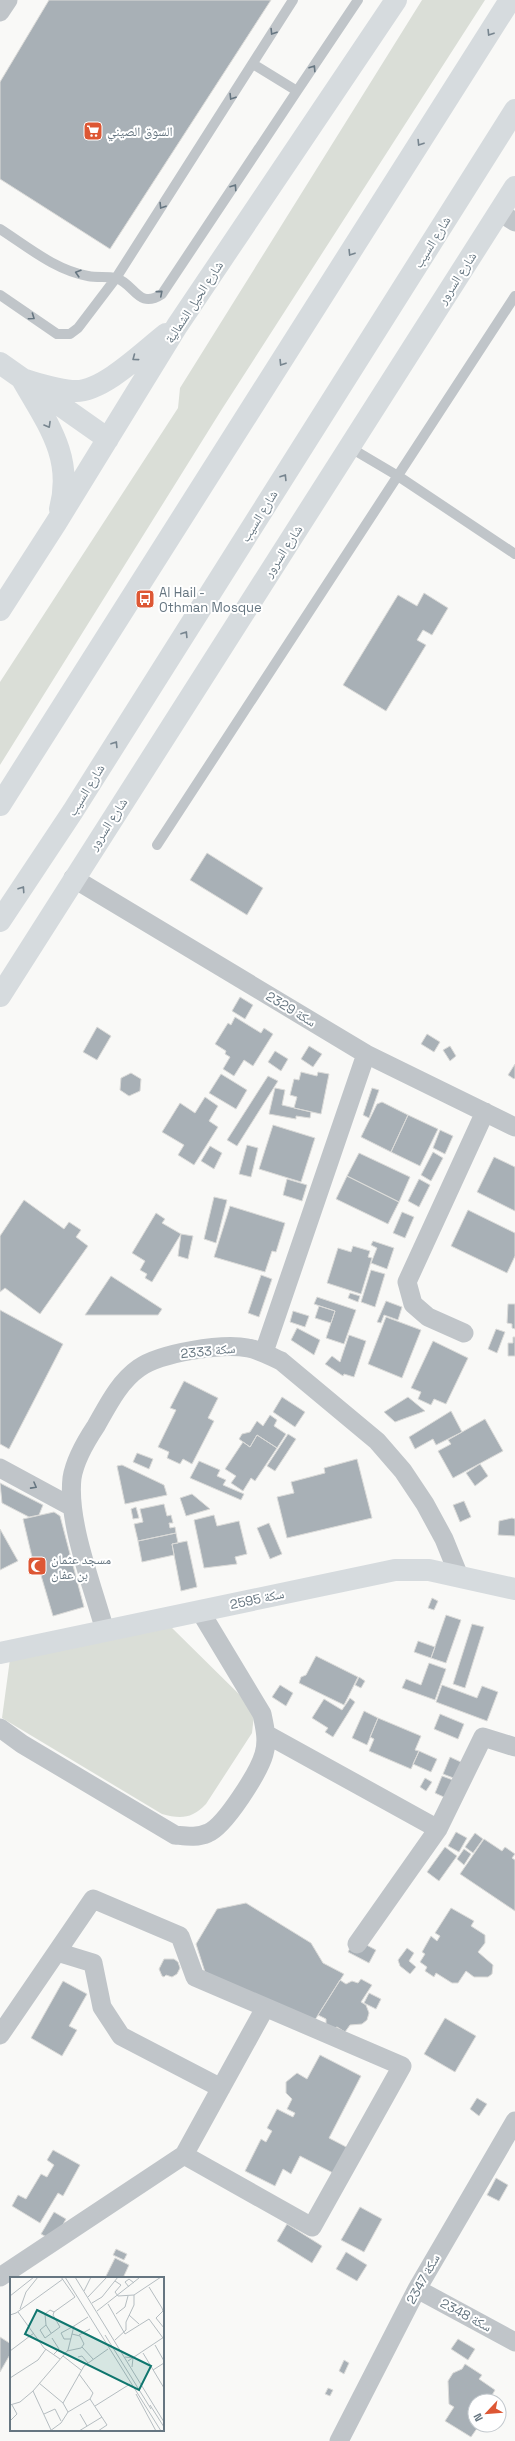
<svg xmlns="http://www.w3.org/2000/svg" width="515" height="2441" viewBox="0 0 515 2441" font-family="'Space Grotesk','Noto Naskh Arabic',sans-serif">
<style>
.green{fill:#daded7}
.building{fill:#a8b0b6;stroke:#dbdbd9}
.lines{fill:none;stroke-linecap:round;stroke-linejoin:round}
.lane{stroke:#c0c5c9;stroke-width:10}
.street{stroke:#c0c5c9;stroke-width:19}
.secondary{stroke:#d6dbde;stroke-width:22}
.highway{stroke:#d6dbde;stroke-width:22}
.oneway{stroke:#667681}
.oneway2{stroke:#77858f}
.labels{text-anchor:middle;dominant-baseline:central;stroke-width:4;stroke-linejoin:round;paint-order:stroke}
.poi-label{font-size:13px;fill:#667681;stroke:#fff;text-anchor:start}
.street-label{font-size:13px;fill:#667681;stroke:#fff}
.inset-road{fill:none;stroke:#b5bdc1;stroke-width:1}
.view{fill:#0f766e;fill-opacity:0.15;stroke:#0f766e;stroke-width:2}
.inset-edge{fill:none;stroke:#667681;stroke-width:2}
</style>
<rect width="100%" height="100%" fill="#f9f9f7"/>
<path class="green" d="M422 0H485L222 409 0 765V682L178 408 180 388Z
M169 1625 248 1703 254 1715 252 1733 206 1804C192 1819 180 1819 162 1814L2 1718 10 1659Z"/>
<path class="building" d="M49 0H271L110 249 0 179V82Z
M424 593 448 608 432 635 423 630 417 640 426 645 386 711 343 685 398 595 417 606Z
M207 853 263 888 247 915 190 880Z
M240 997 253 1005 245 1019 232 1011Z
M235 1017 261 1033 264 1028 273 1034 253 1066 244 1060 234 1076 223 1069 230 1057 225 1054 226 1051 215 1044 228 1023 231 1025Z
M97 1027 111 1036 97 1060 83 1052Z
M427 1034 440 1042 434 1052 421 1044Z
M309 1046 322 1054 313 1067 301 1059Z
M450 1046 456 1056 450 1061 443 1050Z
M275 1051 288 1059 281 1071 268 1062Z
M515 1064V1078L514 1079 508 1075Z
M301 1072 317 1076 318 1072 329 1074 321 1114 294 1108 297 1097 290 1095 294 1079 299 1080Z
M131 1073 141 1079 140 1091 129 1096 120 1090 121 1078Z
M221 1074 247 1090 236 1109 209 1093Z
M268 1076 278 1081 237 1146 227 1140Z
M275 1088 285 1090 282 1105 311 1112 310 1118 296 1116V1119L269 1114Z
M372 1088 379 1090 369 1118 363 1115Z
M205 1097 218 1106 209 1121 218 1127 194 1165 178 1155 184 1145 162 1132 180 1103 195 1113Z
M382 1102 408 1115 391 1152 361 1137 377 1104Z
M408 1115 438 1129 420 1166 391 1152Z
M273 1125 315 1138 301 1182 259 1169Z
M440 1130 453 1136 445 1154 433 1148Z
M247 1145 258 1148 251 1177 239 1174Z
M210 1146 222 1153 214 1169 201 1161Z
M433 1152 443 1158 431 1181 421 1175Z
M359 1153 410 1177 399 1202 347 1176Z
M494 1157 515 1167V1211L477 1192Z
M347 1176 399 1202 388 1224 336 1199Z
M287 1179 307 1185 302 1201 283 1195Z
M419 1179 430 1185 419 1207 408 1201Z
M214 1197 227 1200 216 1243 204 1239Z
M24 1200 64 1229 69 1222 81 1230 76 1237 88 1246 40 1314 5 1288 0 1292V1236Z
M230 1206 285 1223 276 1252 272 1251 265 1272 214 1257Z
M468 1210 515 1233V1256L507 1273 451 1246Z
M402 1212 414 1217 405 1238 393 1233Z
M156 1213 165 1219 162 1223 181 1234 152 1282 145 1278 147 1274 140 1270 145 1261 132 1253Z
M181 1234 193 1236 188 1259 178 1256Z
M373 1241 394 1248 387 1269 371 1263 377 1248 371 1245Z
M353 1246 370 1251 368 1257 372 1258 361 1294 327 1283 338 1248 351 1252Z
M371 1270 385 1274 375 1307 361 1302Z
M261 1275 272 1279 259 1317 248 1313Z
M111 1276 162 1309 158 1315H85Z
M350 1293 360 1296 358 1302 348 1298Z
M317 1297 356 1310 344 1344 326 1338 335 1311 314 1304Z
M386 1301 402 1307 398 1320 384 1315 381 1323 377 1322Z
M508 1304H515V1329L512 1328V1324L507 1323Z
M319 1306 335 1311 331 1323 315 1318Z
M0 1310 63 1344 9 1449 0 1444Z
M293 1311 309 1316 305 1327 290 1322Z
M386 1317 421 1330 402 1378 368 1364Z
M297 1328 320 1340 314 1355 291 1340Z
M496 1329 505 1332 497 1353 488 1349Z
M349 1335 366 1341 354 1377 344 1374 343 1376 325 1364 332 1356 340 1362Z
M513 1337H515V1356H508V1343H513Z
M433 1341 468 1358 446 1404 434 1399 431 1405 418 1399 421 1392 411 1388Z
M184 1381 218 1398 208 1418 214 1421 192 1464 183 1459 180 1464 167 1458 169 1452 158 1447 176 1410 170 1408Z
M282 1397 305 1412 295 1427 273 1412Z
M408 1397 425 1411 395 1422 384 1412Z
M451 1411 462 1432 436 1445 433 1439 415 1449 409 1437Z
M270 1415 277 1420 274 1426 286 1434 277 1448 257 1435 250 1447 239 1439 242 1434 250 1432 257 1421 263 1426Z
M485 1419 503 1451 453 1478 438 1451 451 1444 448 1440Z
M288 1434 296 1439 275 1471 267 1466Z
M257 1435 277 1448 255 1481 251 1478 243 1491 231 1483 236 1476 225 1469 243 1442 250 1447Z
M137 1453 153 1459 149 1469 133 1462Z
M357 1459 372 1518 287 1538 277 1497 294 1493 291 1482 325 1473 324 1468Z
M199 1461 220 1470 217 1476 226 1480 223 1485 244 1494 241 1500 190 1478Z
M480 1464 488 1476 475 1486 466 1473Z
M122 1465 164 1485 167 1495 125 1504 117 1466Z
M0 1483 43 1505 39 1515 29 1517 2 1503Z
M192 1494 210 1509 186 1516 180 1498Z
M464 1501 471 1517 460 1522 453 1505Z
M164 1504 167 1516 171 1515 173 1523H169L170 1528 175 1527 176 1533 138 1541 134 1524 143 1522 140 1509Z
M136 1507 139 1518 133 1519 131 1509Z
M54 1512 60 1516 84 1607 53 1616 40 1572 36 1574 23 1519Z
M214 1515 217 1526 239 1521 247 1554 235 1557 237 1564 204 1568 194 1520Z
M512 1518 515 1519V1536L498 1535 499 1521Z
M269 1523 282 1554 270 1559 257 1528Z
M0 1529 18 1561 0 1570Z
M176 1533 178 1543 172 1544 174 1555 142 1562 138 1541Z
M187 1541 197 1587 181 1591 172 1544Z
M432 1598 438 1601 434 1610 428 1608Z
M446 1615 461 1620 446 1663 431 1658Z
M472 1624 484 1627 465 1688 453 1684Z
M418 1641 435 1647 431 1658 414 1652Z
M316 1656 358 1677 344 1705 299 1683 301 1677 306 1675Z
M429 1663 446 1669 435 1700 402 1688 406 1679 421 1685Z
M359 1677 365 1681 361 1688 355 1685Z
M280 1685 293 1693 286 1706 272 1697Z
M442 1685 477 1698 482 1686 498 1692 487 1721 436 1702Z
M350 1698 355 1702 333 1737 325 1732 328 1728 312 1718 324 1699 342 1710Z
M364 1711 378 1718 367 1745 352 1738Z
M440 1714 464 1724 458 1739 434 1729Z
M378 1718 421 1736 415 1750 419 1751 411 1769 369 1751 374 1739 370 1737Z
M419 1751 437 1759 431 1772 413 1764Z
M450 1757 463 1763 456 1779 443 1774Z
M442 1776 453 1780 446 1798 435 1793Z
M425 1778 432 1782 426 1791 420 1787Z
M456 1832 467 1838 459 1852 448 1846Z
M475 1833 483 1839 473 1853 465 1847Z
M484 1839 502 1851 505 1847 515 1854 512 1858 515 1860V1911L460 1874Z
M445 1847 457 1856 439 1881 427 1872Z
M464 1849 471 1854 464 1865 457 1859Z
M246 1903 311 1943 323 1963 344 1974 313 2023 205 1972 196 1944 217 1909Z
M451 1908 474 1921 471 1926 485 1935V1943L478 1952 493 1965 492 1974 488 1977H474L466 1971 458 1983H452L436 1973 434 1977 425 1971 427 1967 420 1962 425 1954 422 1952 431 1936 437 1941 440 1936 435 1933Z
M355 1939 376 1950 369 1963 348 1952Z
M407 1948 414 1953 409 1961 416 1967 410 1974 400 1966 398 1960Z
M164 1959H174L178 1962 180 1968 177 1974 172 1977 166 1975 164 1977 162 1976 159 1969Z
M361 1979 372 1985 361 2002 366 2005 369 2013 367 2020 362 2024 350 2025 345 2032 337 2027 330 2030 326 2028V2019L318 2015 340 1980 346 1984 352 1981 358 1983Z
M63 1981 87 1994 69 2026 77 2030 62 2056 31 2038Z
M369 1993 381 1999 376 2009 364 2003Z
M445 2018 476 2036 455 2072 424 2054Z
M320 2055 361 2076 329 2138 350 2149 337 2175 300 2156 291 2174 283 2169 275 2186 245 2171 261 2139 266 2142 272 2131 267 2128 277 2109 293 2117 295 2113 287 2109 292 2099 286 2093V2082L297 2073 307 2079Z
M477 2098 487 2104 479 2116 470 2109Z
M53 2150 80 2165 63 2196 58 2193 40 2223 12 2206 18 2195 26 2199 41 2174 47 2177 54 2165 47 2160Z
M496 2178 508 2185 499 2201 487 2195Z
M360 2207 382 2219 364 2252 341 2240Z
M54 2212 66 2219 54 2241 41 2234Z
M287 2224 322 2246 312 2263 277 2241Z
M116 2249 127 2254 124 2260 113 2255Z
M346 2252 367 2265 357 2281 336 2269Z
M115 2258 129 2265 123 2278H105Z
M0 2337 11 2344V2353L0 2372Z
M458 2339 475 2349 468 2360 451 2349Z
M344 2360 349 2363 344 2374 339 2371Z
M465 2364 482 2375 479 2379 495 2390 491 2397 497 2401H475V2425H486L483 2430 478 2427 471 2437 445 2421 454 2407 449 2404 448 2381 453 2373 462 2369Z
M328 2388 333 2390 330 2396 325 2394Z"/>
<g class="lines">
<path class="lane" d="M253 64 297 91 358 0
M0 229C28 247 55 270 88 276 97 278 107 276 116 278 135 284 138 310 162 294L297 91
M0 295 57 334H70L78 328 116 278 293 0
M349 447 398 476 515 554
M157 845 515 296"/>
<path class="street" d="M0 12 8 0
M499 212 515 222
M73 878 366 1054 515 1127
M464 1333 428 1317 413 1304 407 1282 485 1112
M264 1352 366 1054
M0 1468 72 1507
M105 1631C93 1587 67 1522 72 1478 75 1459 86 1441 96 1426 108 1405 119 1382 139 1368 160 1353 222 1343 248 1348 260 1350 270 1356 281 1361L377 1441 403 1471 425 1504 444 1539 459 1576
M0 1728 22 1744 175 1835C186 1836 197 1838 208 1833 225 1826 259 1772 264 1754 268 1741 265 1728 262 1714L200 1611
M266 1734 438 1829
M357 1944 438 1829 483 1737 515 1747
M57 1952 93 1963 102 2007 121 2036 221 2088
M0 2035 93 1899 180 1936 195 1977 402 2066 312 2227 184 2155
M0 2277 184 2155 265 2008
M417 2289 515 2342
M339 2441 417 2289 515 2121"/>
<path class="secondary" d="M0 363 108 439
M22 379C39 384 58 391 76 391 104 391 144 351 166 334
M22 379C47 423 74 457 60 509
M0 610 56 523 177 326 396 0
M0 996 515 187
M0 1653 395 1570H429L515 1589"/>
<path class="highway" d="M0 805 510 0
M0 921 73 811 515 110"/>
</g>
<defs><path id="oneway-chevron" d="M-2-3.5L2.5 0L-2 3.5" fill="none" stroke-width="1.6" stroke-linecap="round" stroke-linejoin="round"/></defs>
<g class="oneway">
<use href="#oneway-chevron" transform="translate(273 32) rotate(122)"/>
<use href="#oneway-chevron" transform="translate(313 68) rotate(-57)"/>
<use href="#oneway-chevron" transform="translate(232 97) rotate(122)"/>
<use href="#oneway-chevron" transform="translate(234 187) rotate(-56)"/>
<use href="#oneway-chevron" transform="translate(162 206) rotate(122)"/>
<use href="#oneway-chevron" transform="translate(78 273) rotate(-163)"/>
<use href="#oneway-chevron" transform="translate(160 293) rotate(-41)"/>
<use href="#oneway-chevron" transform="translate(32 317) rotate(35)"/>
<use href="#oneway-chevron" transform="translate(34 1486) rotate(29)"/>
</g>
<g class="oneway2">
<use href="#oneway-chevron" transform="translate(490 33) rotate(122)"/>
<use href="#oneway-chevron" transform="translate(420 143) rotate(122)"/>
<use href="#oneway-chevron" transform="translate(351 253) rotate(122)"/>
<use href="#oneway-chevron" transform="translate(135 358) rotate(143)"/>
<use href="#oneway-chevron" transform="translate(282 363) rotate(122)"/>
<use href="#oneway-chevron" transform="translate(48 425) rotate(60)"/>
<use href="#oneway-chevron" transform="translate(284 477) rotate(-58)"/>
<use href="#oneway-chevron" transform="translate(185 634) rotate(-58)"/>
<use href="#oneway-chevron" transform="translate(115 744) rotate(-58)"/>
<use href="#oneway-chevron" transform="translate(22 889) rotate(-56)"/>
</g>
<defs>
<symbol id="supermarket-square" viewBox="-11 -11 22 22"><rect x="-9" y="-9" width="18" height="18" rx="4" fill="#dd5734" stroke="#fff"/><path d="M-6-5.5h2.5l.6 2H6L4.5 2H-2.5L-4.4-4H-6ZM-1.5 3.2a1.3 1.3 0 1 0 .1 0ZM3 3.2a1.3 1.3 0 1 0 .1 0Z" fill="#fff"/></symbol>
<symbol id="bus-square" viewBox="-11 -11 22 22"><rect x="-9" y="-9" width="18" height="18" rx="4" fill="#dd5734" stroke="#fff"/><path d="M-5-6H5V4H4V6H2V4H-2V6H-4V4H-5ZM-3.5-4V0h7V-4ZM-3.5 1.2v1.5H-2V1.2ZM2 1.2v1.5H3.5V1.2Z" fill="#fff"/></symbol>
<symbol id="mosque-square" viewBox="-11 -11 22 22"><rect x="-9" y="-9" width="18" height="18" rx="4" fill="#dd5734" stroke="#fff"/><path d="M3.5-4.9A6 6 0 1 0 3.5 4.9A5 5 0 1 1 3.5-4.9Z" fill="#fff"/></symbol>
</defs>
<g fill-rule="evenodd">
<use href="#supermarket-square" x="82" y="120" width="22" height="22"/>
<use href="#bus-square" x="134" y="588" width="22" height="22"/>
<use href="#mosque-square" x="26" y="1555" width="22" height="22"/>
</g>
<g class="labels">
<g class="poi-label">
<text x="107" y="131">السوق الصيني</text>
<text x="159" y="592">Al Hail -<tspan x="159" dy="15">Othman Mosque</tspan></text>
<text x="51" y="1559">مسجد عثمان<tspan x="51" dy="15">بن عفان</tspan></text>
</g>
<g class="street-label">
<text transform="translate(432 242) rotate(-58)">شارع السيب</text>
<text transform="translate(457 278) rotate(-57)">شارع السرور</text>
<text transform="translate(194 302) rotate(-57)">شارع الحيل الشمالية</text>
<text transform="translate(259 516) rotate(-58)">شارع السيب</text>
<text transform="translate(283 551) rotate(-57)">شارع السرور</text>
<text transform="translate(86 790) rotate(-58)">شارع السيب</text>
<text transform="translate(108 824) rotate(-57)">شارع السرور</text>
<text transform="translate(291 1009) rotate(31)">سكة 2329</text>
<text transform="translate(208 1351) rotate(-6)">سكة 2333</text>
<text transform="translate(257 1599) rotate(-12)">سكة 2595</text>
<text transform="translate(423 2279) rotate(-61)">سكة 2347</text>
<text transform="translate(466 2315) rotate(28)">سكة 2348</text>
</g>
</g>
<g transform="translate(10 2277)">
<rect width="154" height="154" fill="#f9f9f7"/>
<path class="inset-road" d="M51 0 65 20M55 0 151 154M65 0 154 145M105 4 111 8 105 15 108 19M119 10 115 5 119 2 124 6M139 10 152 31 153 34 146 41 154 51M74 14 81 0M0 19 24 0M108 19 124 18 151 0M78 20 97 0M82 26 92 20 108 0M98 27 115 57 139 42 153 61M10 32 16 15 28 0M87 34 129 1M8 35 34 71 50 82M106 37 115 30 118 19M0 38 6 36 53 2M119 38 129 47M36 48 30 53 35 61 50 50 43 38 44 35 65 20M41 56 36 48 35 37 40 33 44 35M69 58 80 52M95 58 141 132M42 61 49 72 44 77M61 62H54L51 56 64 49M105 63 116 53V45L124 28V18M145 68 154 84M72 70 83 82M0 74 24 56M57 74 71 71 74 67 70 59 62 57M133 76 154 111M53 79 71 93M68 80 72 79 78 86M115 80 123 81 122 90M118 84 154 60M143 93 154 86M69 97 83 116 80 122M0 101 28 83 36 72M29 106 53 126 58 135M23 114 41 153M126 117 146 154M80 122 97 148 88 154M53 126 74 89 98 72M0 128 10 125 23 114 58 73 64 49 78 40M140 128 154 150M85 129 120 107M34 137 45 132 51 144M70 137 77 149M0 144 7 137 2 128M40 154 51 146 58 135 80 122M69 154 92 140"/>
<path class="view" d="M27 33 141 89 129 113 15 57Z"/>
<rect width="154" height="154" class="inset-edge"/>
</g>
<g transform="translate(487 2413) rotate(244)"><circle r="19" fill="#ffffff" stroke="#c2c8cd"/>
<path d="M0-3L7 15L0 10L-7 15Z" fill="#dd5734"/>
<text y="-6" font-size="11" font-weight="bold" text-anchor="middle" fill="#667681">N</text>
</g>
</svg>
